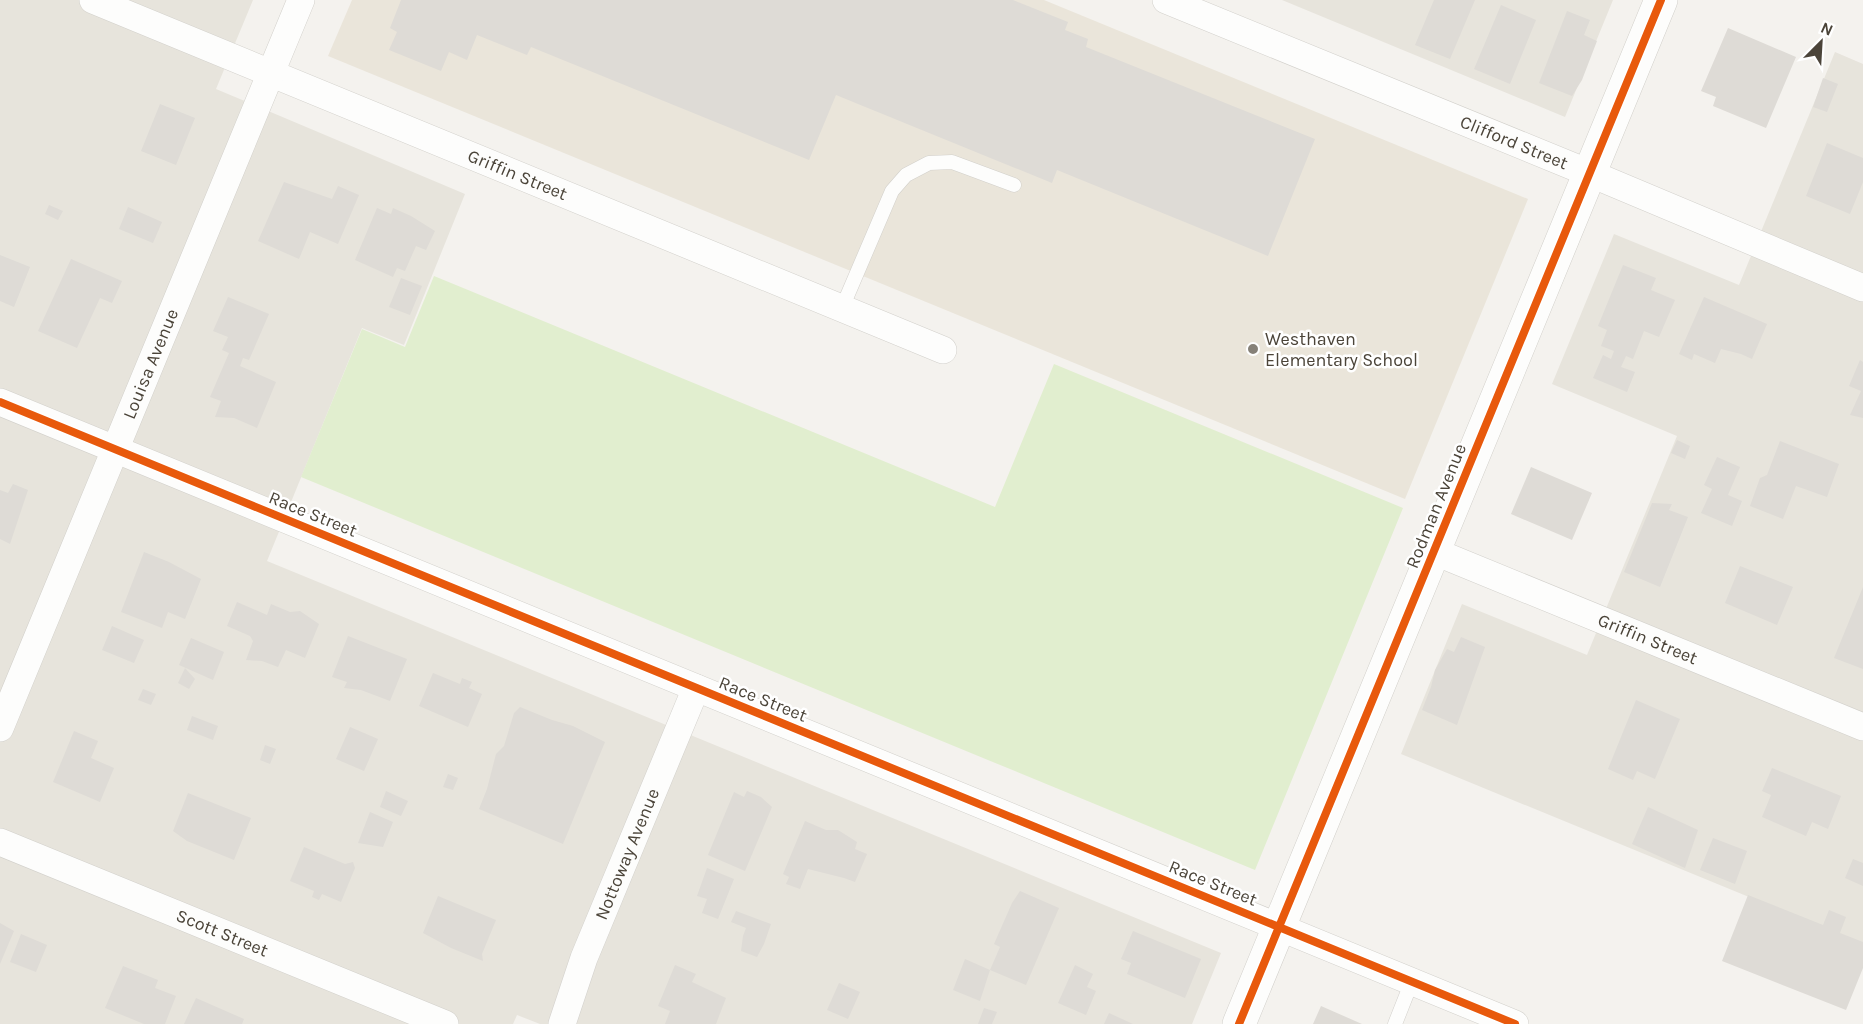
<svg xmlns="http://www.w3.org/2000/svg" width="1863" height="1024" viewBox="0 0 1863 1024" font-family="Karla,sans-serif">
<style>
.residential{fill:#e7e4dc}
.education{fill:#eae5da}
.green{fill:#e1eecf}
.building{fill:#dedbd6}
.lines{fill:none;stroke-linecap:round;stroke-linejoin:round}
.service-casing{stroke:#d2d0cb;stroke-width:15}
.minor-casing{stroke:#d2d0cb;stroke-width:28}
.tertiary-casing{stroke:#d2d0cb;stroke-width:34}
.service{stroke:#fdfdfc;stroke-width:14}
.minor{stroke:#fdfdfc;stroke-width:27}
.tertiary{stroke:#fdfdfc;stroke-width:33}
.cycleway-casing{stroke:#fff;stroke-width:11}
.cycleway{stroke:#e8590c;stroke-width:8}
.poi-dot{fill:#868178;stroke:#fff;stroke-width:2}
.labels{text-anchor:middle;dominant-baseline:central;stroke-width:5;stroke-linejoin:round;paint-order:stroke}
.street-label{font-size:18px;fill:#4b4439;stroke:#fff}
.poi-label{font-size:18px;fill:#4b4439;stroke:#fff;text-anchor:start}
</style>
<rect width="100%" height="100%" fill="#f4f2ee"/>
<path class="residential" d="M0 0H253L216 89 465 194 404 345 362 328 267 561 1221 953 1192 1024H540L517 1015 513 1024H0Z
M1282 0H1613L1565 117Z
M1835 52 1863 64V944L1401 754 1462 604 1587 655 1677 436 1552 384 1614 234 1739 285Z"/>
<path class="education" d="M352 0H1044L1528 199 1405 499 328 56Z"/>
<path class="green" d="M434 276 995 507 1054 364 1403 508 1255 870 301 477 362 329 405 347Z"/>
<path class="building" d="M401 0H1013L1068 22 1065 30 1088 39 1086 47 1315 139 1268 256 1057 170 1052 183 836 95 809 160 531 47 527 55 477 35 467 60 449 52 441 71 389 50 397 32 390 28Z
M1434 0H1475L1450 59 1415 45Z
M1501 5 1536 20 1510 84 1474 69Z
M1567 11 1590 20 1584 35 1597 41 1582 80 1572 96 1539 83Z
M1728 28 1796 57 1766 128 1713 106 1716 97 1701 91Z
M1823 78 1838 84 1827 112 1813 107Z
M160 104 195 118 176 165 141 151Z
M1827 143 1863 158V182L1850 214 1806 196Z
M284 182 332 199 338 186 359 195 338 244 310 232 299 259 258 241Z
M49 205 63 211 58 220 45 214Z
M128 207 162 222 153 243 119 229Z
M377 208 391 214 393 208 411 216 435 231 426 250 416 246 405 271 397 268 393 277 355 260Z
M0 255 30 267 14 307 0 301Z
M71 259 122 281 112 303 100 298 77 348 38 331Z
M1623 265 1656 278 1651 290 1675 300 1659 337 1644 331 1633 359 1626 356 1621 367 1635 372 1627 392 1593 378 1603 355 1611 359 1614 351 1601 346 1607 330 1598 326Z
M401 278 422 286 410 315 389 307Z
M228 297 269 314 249 360 243 358 240 366 276 382 257 428 234 418 215 417 221 401 210 397 229 353 222 350 228 337 213 331Z
M1704 297 1767 324 1752 359 1741 354 1721 349 1715 363 1694 354 1692 360 1679 354Z
M1860 360 1863 362V418L1850 415 1861 391 1849 386Z
M1677 440 1690 446 1685 459 1671 453Z
M1780 441 1839 464 1827 497 1796 486 1783 519 1750 506 1760 478 1767 475Z
M1717 457 1740 467 1728 495 1742 501 1732 526 1701 513 1712 489 1704 485Z
M1531 467 1592 493 1572 540 1511 514Z
M13 484 28 490 10 544 0 539V490L8 493Z
M1652 503 1672 504 1669 510 1688 517 1660 587 1624 572Z
M144 552 169 562 201 579 185 619 168 612 162 628 121 612Z
M1740 566 1793 587 1777 625 1725 603Z
M1863 587V669L1834 658Z
M237 602 267 615 271 604 290 612 300 611 319 624 305 658 286 650 278 667 262 661 246 660 253 641 250 636 227 626Z
M112 626 144 640 134 663 102 650Z
M348 636 407 659 390 701 361 690 344 688 347 682 332 677Z
M1461 637 1485 647 1457 725 1422 710 1431 687 1435 670 1447 649 1454 652Z
M191 638 224 652 213 680 179 665Z
M185 668 195 679 189 689 178 683Z
M433 673 460 684 462 678 472 682 469 688 482 694 468 727 419 706Z
M143 689 156 694 151 705 138 700Z
M1636 700 1680 719 1655 779 1637 771 1633 780 1608 769Z
M520 707 552 720 573 726 605 742 563 844 479 809 487 789 496 754 504 746 514 713Z
M192 716 218 726 213 740 187 730Z
M350 727 378 739 364 771 336 759Z
M74 731 98 741 91 758 114 768 100 802 53 782Z
M265 745 276 749 270 764 260 760Z
M1772 768 1841 796 1828 829 1812 822 1806 836 1762 817 1771 795 1762 791Z
M448 774 458 778 453 790 443 787Z
M386 791 408 801 401 816 380 807Z
M747 791 761 797 772 807 745 871 708 855 734 792 744 797Z
M188 793 251 818 234 860 187 841 173 831Z
M1648 807 1698 830 1685 868 1632 844Z
M370 812 393 822 383 847 358 843Z
M805 821 826 830H838L857 842 855 849 867 854 855 882 844 878 808 869 800 889 786 884 789 877 783 874Z
M1713 838 1747 851 1735 884 1700 870Z
M304 847 345 864 353 862 355 868 341 902 322 894 319 900 312 897 314 891 290 881Z
M1853 859 1863 863V886L1845 878Z
M707 868 734 879 718 919 702 913 707 899 697 896Z
M1020 891 1059 908 1026 985 990 970 1000 947 994 944 1012 903Z
M1748 895 1823 925 1829 910 1846 917 1840 933 1863 942V968L1846 1010 1722 961Z
M438 896 496 920 482 954 483 961 451 948 423 933Z
M736 911 771 924 764 944 757 957 741 951 743 936 746 928 731 922Z
M0 923 14 931 0 964Z
M1133 931 1201 959 1185 998 1127 974 1131 963 1121 959Z
M21 934 47 945 36 972 10 962Z
M965 959 990 970 980 1001 953 990Z
M675 965 696 974 692 982 726 998 716 1024H665L670 1011 658 1006Z
M1075 965 1093 974 1087 987 1096 991 1086 1015 1058 1003Z
M123 966 158 980 155 988 176 996 165 1024H144L105 1008Z
M839 983 860 992 848 1019 827 1010Z
M196 998 244 1019 242 1024H184Z
M1321 1006 1362 1024H1313Z
M984 1008 997 1012 992 1024H978Z
M1109 1013 1133 1024H1104Z"/>
<g class="lines">
<defs>
<path id="service" d="M842 308 892 191 906 175 929 163 952 162 1014 185
M1395 1024 1412 981"/>
<g id="minor">
<path id="s1" d="M93 0 943 350"/>
<path id="s2" d="M1166 0 1589 173 1863 288"/>
<path d="M0 402 1515 1024"/>
<path id="s3" d="M1433 551 1863 727"/>
<path id="s4" d="M0 728 301 0"/>
<path id="s5" d="M0 842 445 1024"/>
<path id="s6" d="M562 1024 584 958 696 688"/>
</g>
<path id="tertiary" d="M1239 1024 1661 0"/>
</defs>
<use href="#service" class="service-casing"/>
<use href="#minor" class="minor-casing"/>
<use href="#tertiary" class="tertiary-casing"/>
<use href="#service" class="service"/>
<use href="#minor" class="minor"/>
<use href="#tertiary" class="tertiary"/>
<defs>
<path id="cycleway" d="M0 402 1515 1024
M1239 1024 1661 0"/>
</defs>
<use href="#cycleway" class="cycleway-casing"/>
<use href="#cycleway" class="cycleway"/>
</g>
<circle class="poi-dot" cx="1253" cy="349" r="6"/>
<g class="labels">
<g class="street-label">
<text stroke="none"><textPath href="#s2" startOffset="376">Clifford Street</textPath></text>
<text stroke="none"><textPath href="#s1" startOffset="459">Griffin Street</textPath></text>
<text stroke="none"><textPath href="#s4" startOffset="394">Louisa Avenue</textPath></text>
<text transform="translate(1436 506) rotate(-68)">Rodman Avenue</text>
<text transform="translate(313 514) rotate(22)">Race Street</text>
<text stroke="none"><textPath href="#s3" startOffset="232">Griffin Street</textPath></text>
<text transform="translate(763 699) rotate(22)">Race Street</text>
<text stroke="none"><textPath href="#s6" startOffset="182">Nottoway Avenue</textPath></text>
<text transform="translate(1213 883) rotate(22)">Race Street</text>
<text stroke="none"><textPath href="#s5" startOffset="240">Scott Street</textPath></text>
</g>
<g class="poi-label">
<text x="1265" y="339">Westhaven<tspan x="1265" dy="21">Elementary School</tspan></text>
</g>
</g>
<g transform="translate(1821 42) rotate(24)" stroke="#ffffff" stroke-width="4.5" paint-order="stroke">
<path d="M0-4.5L10 22L0 15L-10 22Z" fill="#4b4439"/>
<text y="-9" font-size="16" font-weight="bold" text-anchor="middle" fill="#4b4439">N</text>
</g>
</svg>
